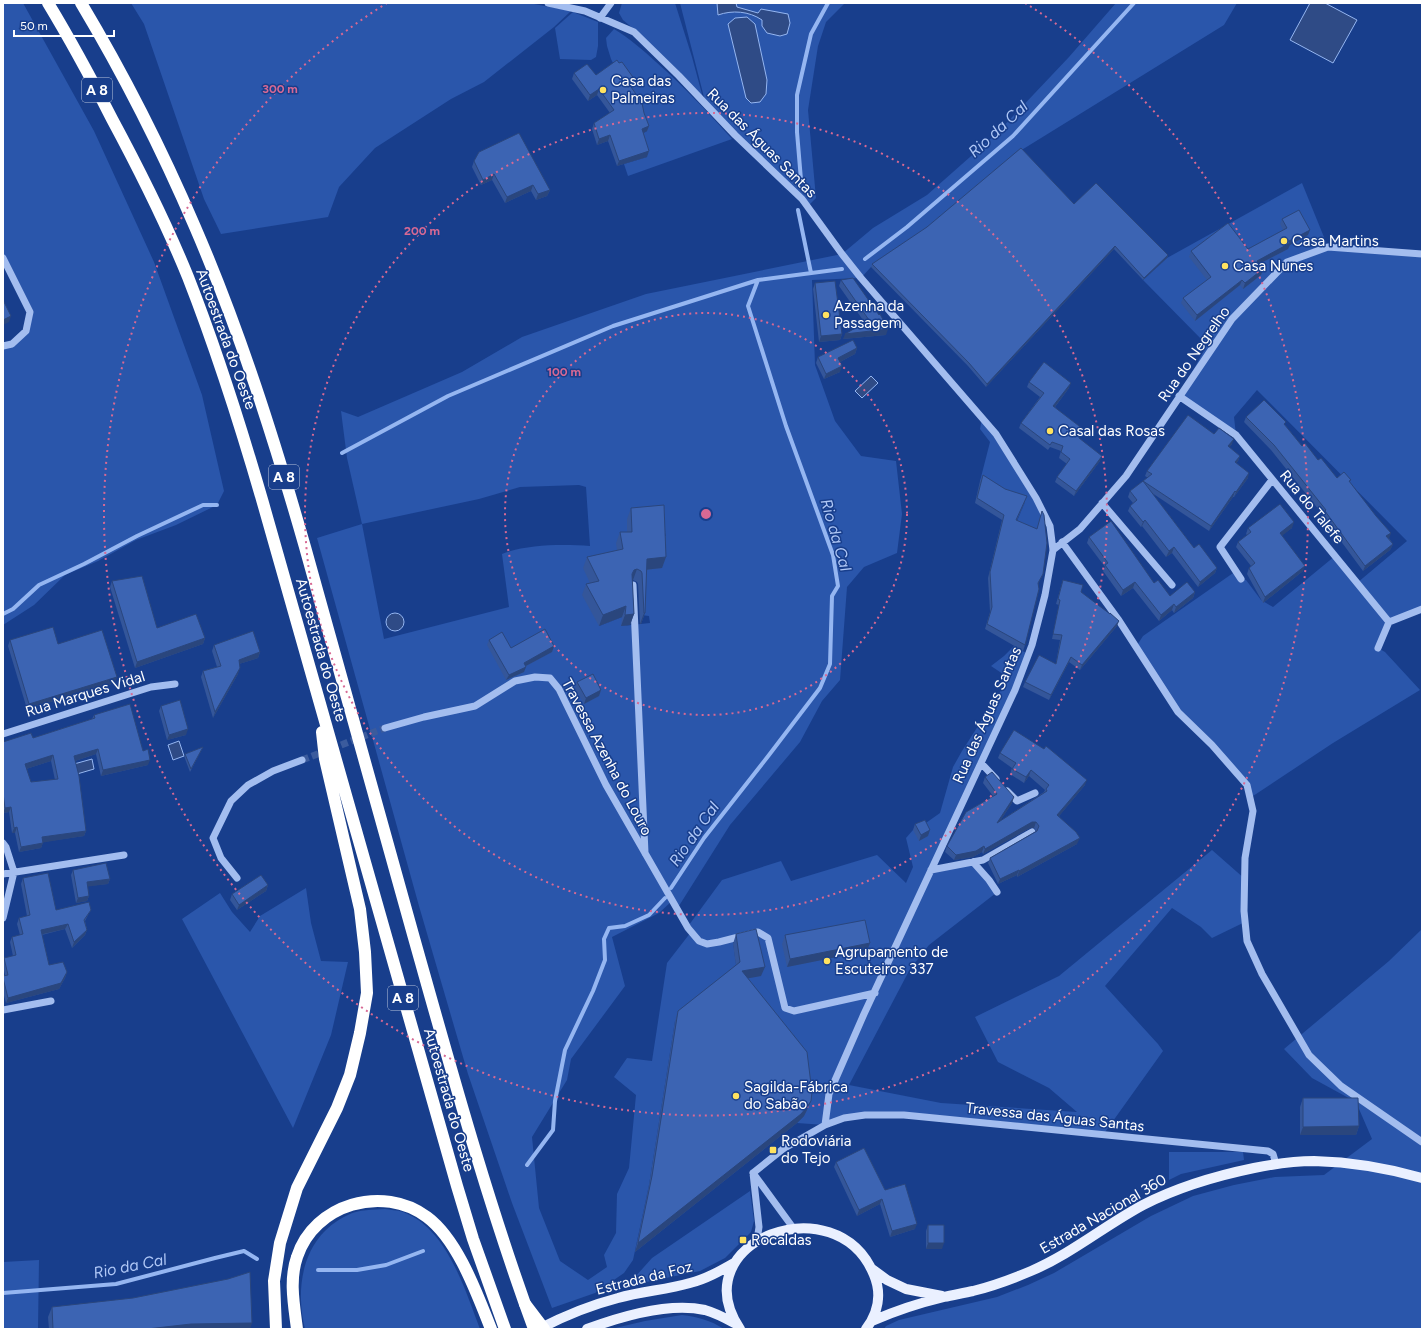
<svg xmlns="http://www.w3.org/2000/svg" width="1425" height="1332" viewBox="0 0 1425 1332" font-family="Figtree,sans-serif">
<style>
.green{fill:#2a56ab;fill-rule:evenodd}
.water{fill:#2f4b86;stroke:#95b6f1}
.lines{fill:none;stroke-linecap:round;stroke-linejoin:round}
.stream{stroke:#95b6f1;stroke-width:4}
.minor-tunnel{stroke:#3b5b9d;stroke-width:7;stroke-dasharray:7 3.5;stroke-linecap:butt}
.minor{stroke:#a3bdef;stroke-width:7}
.major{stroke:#eaf0ff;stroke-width:10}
.highway{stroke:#fff;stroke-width:12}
.highway-bridge{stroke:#fff;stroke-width:12}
.wall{fill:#34569a;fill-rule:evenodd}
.shaded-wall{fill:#2a467d}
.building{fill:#3c64b3;stroke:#2a467d;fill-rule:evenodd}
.ring{fill:none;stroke:#d76994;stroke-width:2;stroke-dasharray:2 4}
.poi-dot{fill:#ffe260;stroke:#183e8c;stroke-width:1.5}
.labels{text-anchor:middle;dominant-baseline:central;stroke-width:3;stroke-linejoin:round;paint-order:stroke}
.shield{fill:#183e8c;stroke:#bac5dc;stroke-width:1}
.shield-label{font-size:14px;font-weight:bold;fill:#fff}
.poi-label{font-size:15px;fill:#fff;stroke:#183e8c;text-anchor:start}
.street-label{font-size:15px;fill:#fff;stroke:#183e8c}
.water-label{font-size:16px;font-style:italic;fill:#afc7f6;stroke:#183e8c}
.centre{fill:#d76994;stroke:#183e8c;stroke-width:2}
.ring-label{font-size:12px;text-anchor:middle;font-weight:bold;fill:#d76994;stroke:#183e8c;stroke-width:3;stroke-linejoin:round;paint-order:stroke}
</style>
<rect width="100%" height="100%" fill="#183e8c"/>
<path class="green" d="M3 3H23L94 131 154 262 202 395 224 491 217 505 176 525 136 540 98 561 65 575 34 605 3 625V346L26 331 30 312 3 258Z
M131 3H529L571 11 554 27 484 82 451 99 375 148 339 187 328 217 221 234 204 199 144 24Z
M622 3H675L692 57 703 98 635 30 623 20 619 13Z
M680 3H845L826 22 818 46 808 110 816 198 807 207 706 105Z
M1116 3H1237L1224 25 1020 151 926 230 871 267 861 278 812 280 815 365 835 421 861 456 896 461 902 514 897 553 864 567 847 587 840 680 822 701 800 742 730 825 677 909 672 901 659 913 612 937 625 986 571 1059 567 1080 532 1137 539 1208 560 1261 588 1280 607 1267 604 1255 616 1233 617 1194 629 1168 636 1095 614 1077 627 1058 652 1061 667 963 691 932 689 925 722 880 781 861 791 881 877 855 906 883 913 867 906 838 913 830 923 825 940 813 953 767 962 751 1009 678 991 666 1004 656 1014 646 1028 654 931 869 973 862 996 893 929 945 910 969 849 1085 941 1103 1077 1112 1049 1088 998 1062 975 1017 1059 976 1212 850 1245 879V922L1212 938 1201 927 1172 908 1105 986 1158 1044 1163 1051 1103 1135 865 1115 825 1125 797 1123 804 1116 739 980 753 938 733 942 737 972 675 1021 649 1185 633 1260 624 1273 595 1293 552 1308 512 1203 468 1074 419 906 317 538 362 524 347 458 341 411 358 417 462 372 522 337 646 294 842 254 873 228 927 195 996 134 1069 57ZM579 485 586 487 590 546C563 544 527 544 502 554L509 607 384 639 362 524 479 499 520 487ZM660 517 666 536 660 534 643 570 641 615 649 616 650 623 622 626V617L599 626 595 592 619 560 628 543Z
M573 12 598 22V46L596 57 591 60 560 59 555 28Z
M614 29C629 38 643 50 656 62 683 86 708 112 732 139L628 176 624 164 647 157 640 135 647 131 611 59 607 46 606 38Z
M1302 183 1328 247 1422 254V609L1389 622 1378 648 1385 652 1420 690 1333 743 1250 798 1247 785 1178 712 1136 647 1143 636 1236 571 1241 579 1246 580 1261 600 1273 607 1335 556 1357 583 1407 541 1257 390 1234 417 1236 435 1179 396 1207 345 1143 280 1167 258Z
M982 418 1049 524 1042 526 1035 534 1015 526 1025 502 1003 495 980 481 990 442 980 429Z
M306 888 311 923 321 961 348 962 331 1035 293 1128 182 919 220 893 232 912 250 932 260 916Z
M1422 929V1329H884L886 1326 899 1320 997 1297 1028 1285 1054 1273 1151 1216 1193 1196 1234 1185 1275 1177 1324 1175 1372 1139 1356 1102 1312 1078 1284 1049 1389 961Z
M1169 1152H1243L1244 1160 1181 1174 1169 1180Z
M750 1191 754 1221 751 1232 725 1258 700 1271 627 1286 652 1258Z
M385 1209C390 1210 397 1210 403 1212 447 1228 465 1290 480 1329H305C294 1285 304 1235 348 1215 359 1209 373 1210 385 1209Z
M39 1260 38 1329H3V1262Z
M682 1315C698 1317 710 1320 724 1329H611L645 1321Z"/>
<path class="water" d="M717 3H736L737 7 758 13 761 9 788 14 790 23 787 34 780 36 767 33 762 26V20C749 11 732 10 718 15Z
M1310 3H1325L1357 20 1333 63 1290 40Z
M747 17 755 24 767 80 766 94 760 102 751 103 746 98 728 24 735 18Z
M871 376 878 383 862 398 855 391Z
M386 622a9 9 0 1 1 18 0a9 9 0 1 1-18 0Z
M179 741 184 756 173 760 168 745Z
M92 759 94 769 77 774 74 764Z"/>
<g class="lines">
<path class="stream" d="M801 180 797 132V95L811 34 828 3
M798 210 811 273
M865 259 907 227 1013 136 1134 3
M342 453 448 396 613 326 758 280
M3 614 13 609 39 585 84 564 137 536 203 505H217
M671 888 704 838 769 755 820 688 830 664 832 596 838 586 833 555 786 426 748 306 758 280 842 269
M527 1165 553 1130 555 1101 565 1050 593 991 605 960 604 939 609 928 625 926 649 915 665 898
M318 1270H357L386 1265 423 1251
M3 1293 116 1284 215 1258 244 1251 257 1259"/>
<path class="minor-tunnel" d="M302 760 385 728"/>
<path class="minor" d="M548 3 585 11 634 32 679 76 735 135 802 199 842 254 861 278 996 434 1036 498 1050 526 1053 550 1045 595 1032 645 1015 690 864 1014 829 1094 825 1125 783 1149 753 1173
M600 18 611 3
M3 258 30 312 26 331 12 344 3 346
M1179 396 1236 435 1389 622 1422 609
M1102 503 1172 585
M1062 542 1118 619 1178 712 1212 745 1247 785 1253 811 1245 858 1244 911 1247 941 1262 974 1309 1055 1341 1086 1422 1142
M1053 550 1080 529 1126 476 1232 319 1287 262 1328 247 1422 254
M1241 579 1220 547 1272 480
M633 585 645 853
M1378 648 1389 622
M385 728 424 717 475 706 515 681 535 677 550 678 559 689 606 785 688 928 699 941 707 944 719 942 758 932 768 938 785 1008 794 1011 875 993
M3 734 151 687 175 684
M981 763 996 779
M1007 791 1017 801 1035 793
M3 843 6 847 14 872 3 918
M973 862 989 880 997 892
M931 870 983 860 1032 832
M3 874 124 855
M237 878 221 858 213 838 231 801 248 785 273 771 302 760
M3 1010 51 1001
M825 1125 844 1118 865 1115H904L1268 1151 1273 1154 1276 1164
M753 1173 794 1229
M753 1173 759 1227 757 1240"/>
<path class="major" d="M872 1269 887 1280 906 1289 942 1296
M872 1321C895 1311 919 1303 944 1297 953 1295 964 1293 973 1291 993 1286 1012 1279 1031 1271 1071 1254 1104 1226 1143 1205 1178 1187 1215 1176 1254 1168 1274 1164 1294 1161 1314 1161 1351 1162 1387 1168 1422 1178
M539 1329C564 1316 591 1305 618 1298 642 1291 666 1290 690 1283 706 1279 720 1271 734 1263
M587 1329C622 1316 669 1302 705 1310 716 1313 727 1319 736 1324
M740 1329C681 1241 837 1183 874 1275 882 1294 878 1313 866 1329"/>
<path class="highway" d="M48 3C71 41 92 80 112 119 140 171 166 223 188 277 217 351 241 427 263 503L457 1186 473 1239 505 1329
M81 3C124 75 162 150 195 227 240 331 274 439 305 547 341 678 378 808 414 938 451 1069 487 1201 534 1329
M276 1329 274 1281 280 1243 297 1188 337 1108 350 1075 360 1033 367 993 365 952 360 909 325 759 322 732
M297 1329C294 1305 289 1280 297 1257 314 1204 383 1184 427 1217 458 1240 477 1294 491 1329"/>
<path class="highway-bridge" d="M525 1304 544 1329"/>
</g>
<path class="wall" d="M574 73 633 85 631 87 644 113 649 126 647 131 643 133 647 157 617 166 608 141 597 145 592 129 594 123 610 113 597 95 588 101 572 79Z
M474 161 550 190 547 196 536 200 531 191 505 203 492 180 481 185 472 167Z
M1074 204 1168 255 1167 258 1143 280 1114 249 986 387 968 366 871 267 872 264Z
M1282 219 1308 235 1290 245 1288 249 1259 264 1263 269 1261 275 1243 289 1240 285 1195 321 1181 303 1183 298 1207 280 1189 257 1191 251 1248 249 1283 230 1280 224Z
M841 280 886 335 843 339 865 323 839 286Z
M815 283 842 334 840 340 819 342 813 289Z
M857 348 855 354 840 362V372L824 379 816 363 818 357Z
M1029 382 1069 388 1055 407 1079 438 1100 461 1074 496 1055 482 1057 477 1067 464 1059 458 1061 451 1050 447 1048 450 1019 428 1021 423 1040 397 1027 387Z
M1246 417 1285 425 1302 446 1337 478 1351 480 1350 482 1393 544 1390 550 1363 571 1323 517V515L1271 450 1244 422Z
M1214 434 1232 444 1229 447 1240 456 1238 461 1236 463 1248 478 1234 497H1233L1209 531 1152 493 1194 548 1217 568 1215 573 1198 587 1172 553 1166 557 1142 526 1141 527 1128 511 1130 506 1133 503 1128 497 1130 491 1148 478 1145 476 1147 471Z
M983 475 1025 502 1017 520 1043 574 1038 584 1025 645 1023 651 985 629 990 612 988 578 1002 520 975 503 980 481Z
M631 508 666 557 662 568 647 570 645 613 641 624H640L638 584 637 582 633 580H632L634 614 630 625 621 626 622 617 599 626 582 595 586 584 590 583 583 568 587 557 617 550 616 543 620 532H627V519Z
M1248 528H1292L1282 535 1303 571 1263 603 1247 574 1249 568 1251 566 1236 547 1238 542 1247 535 1246 534Z
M1089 537 1154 583 1170 596 1195 592 1193 598 1174 613 1172 610 1159 621 1133 588 1121 596 1103 571 1105 567 1087 543Z
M1063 580 1081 592 1117 626 1080 670 1069 662 1049 700 1023 687 1025 682 1056 663 1060 640 1052 639 1059 605 1056 604Z
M112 581 157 628 205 638 203 644 135 668 110 587Z
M10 640 58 644 115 683 27 709 8 646Z
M489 640 511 648 554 646 552 652 526 666 524 672 506 680 487 645Z
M214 645 260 652 258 658 239 664 238 674 213 718 201 677 203 671 217 667 212 651Z
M577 682 601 690 599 696 584 704 575 688Z
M161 706 186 735 167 740 159 711Z
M94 715 143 751 148 765 101 776 96 754 75 761 86 831 84 836 43 842 41 848 19 852 15 833H12L9 812 3 813V742L33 738 92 719ZM51 761 55 780 31 782 26 769Z
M203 747 202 749 190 772 184 756 185 754Z
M1000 753 1085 785 1059 816 1077 844 1017 877V875L998 884 988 863 990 858 1036 831 1034 828H1030L983 854 982 852 973 857 954 860 945 852 947 846 993 796 983 783 985 777 1012 803 1000 821 1044 792 1045 790 1029 776 1024 783 1010 774 1012 768 998 758Z
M915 824 928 836 919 841 913 830Z
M73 870 110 879 108 884 87 886 89 896 87 901 76 903 71 875Z
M23 878 56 910H91L88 915 85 921 87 930 85 935 72 948 65 929 42 935 49 965 67 972 65 978 59 989 6 1003 3 992V976L5 975 3 967V961L4 958 13 956 10 942 12 937 20 935 17 924 19 918 27 916 21 884Z
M268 885 266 891 237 910 230 900 232 894Z
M736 934 761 976 748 978 807 1110 804 1116 797 1123 635 1252 649 1185 675 1021 678 1011 736 966 733 944Z
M785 935 870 943 867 951 787 967 782 944Z
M1303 1098 1359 1126 1356 1135H1300V1107Z
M836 1162 885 1190 915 1229 890 1237 880 1204 857 1216 834 1167Z
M928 1225 942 1249H926V1231Z
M52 1307 250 1329H49L48 1317Z"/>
<path class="shaded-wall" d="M635 80 633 85 627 89 629 84Z
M599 89 597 95 588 101 590 95Z
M649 126 647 131 640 135 642 129Z
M610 135 608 141 597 145 599 139Z
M649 151 647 157 617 166 619 161Z
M494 174 492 180 481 185 483 180Z
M533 185 531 191 505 203 507 197Z
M550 190 547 196 536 200 538 194Z
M1310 230 1308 235 1290 245 1288 249 1255 266 1257 261 1289 241Z
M1115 246 1114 249 986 387 987 384Z
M1168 255 1167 258 1143 280 1144 278Z
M1263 269 1261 275 1243 289 1245 283Z
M1242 280 1240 285 1195 321 1197 315Z
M11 316 9 322 3 325V320Z
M888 329 886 335 843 339 845 334Z
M842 334 840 340 819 342 821 336Z
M857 348 855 354 836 364 838 358Z
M842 366 840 372 824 379 826 374Z
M1071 383 1069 388 1051 412 1053 406Z
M1234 439 1232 444 1226 452 1228 446Z
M1102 456 1100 461 1074 496 1076 491Z
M1240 456 1238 461 1233 468 1235 462Z
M1249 473 1248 478 1234 497 1236 492Z
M1235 491 1233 497 1209 531 1211 526Z
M1145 520 1142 526 1141 527 1143 522Z
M1294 522 1292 528 1278 539 1280 533Z
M1391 533 1389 539 1386 536Z
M1393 544 1390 550 1363 571 1365 566Z
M1174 547 1172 553 1166 557 1169 551Z
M666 557 662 568 643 570 647 559Z
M1305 566 1303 571 1263 603 1265 597Z
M1217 568 1215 573 1198 587 1200 582Z
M637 569 633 580 630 581 634 570Z
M1135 582 1133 588 1121 596 1123 590Z
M1195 592 1193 598 1174 613 1176 607Z
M1174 604 1172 610 1159 621 1161 615Z
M626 606 622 617 599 626 603 615Z
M644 613H645L641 624H640Z
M634 614 630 625 621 626 625 615Z
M1119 621 1117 626 1080 670 1082 665Z
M205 638 203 644 135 668 137 662Z
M554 646 552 652 522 668 524 663Z
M260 652 258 658 236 665 239 660Z
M1071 657 1069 662 1049 700 1051 695Z
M526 667 524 672 506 680 509 675Z
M240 668 238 674 213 718 215 712Z
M117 677 115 683 27 709 29 704Z
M601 690 599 696 584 704 586 698Z
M188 729 186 735 167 740 169 735Z
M98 749 96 754 72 762 74 756Z
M53 755 51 761 23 770 25 764Z
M150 760 148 765 101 776 103 770Z
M1031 770 1029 776 1024 783 1026 777Z
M1087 780 1085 785 1055 821 1057 815Z
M1014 797 1012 803 995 829 997 823Z
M11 807 9 812 3 813 5 808Z
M1032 822H1036L1034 828H1030L983 854 985 849Z
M17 827 15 833H12L14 828Z
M930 830 928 836 919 841 921 835Z
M86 831 84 836 40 843 42 837Z
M1080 838 1077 844 1017 877 1019 871Z
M43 843 41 848 19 852 21 847Z
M984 846 982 852 973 857 954 860 956 855Z
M1019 870 1017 875 998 884 1000 879Z
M110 879 108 884 85 887 87 882Z
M268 885 266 891 237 910 239 905Z
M89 896 87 901 76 903 78 898Z
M68 924 65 929 39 935 41 930Z
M87 930 85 935 72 948 74 942Z
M870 943 867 951 787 967 790 959Z
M765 967 761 976 739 980 742 971Z
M67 972 65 978 59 989 6 1003 8 998Z
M811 1101 807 1110 804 1116 797 1123 635 1252 638 1243Z
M1359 1126 1356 1135H1300L1303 1127Z
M882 1199 880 1204 857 1216 859 1210Z
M917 1224 915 1229 890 1237 892 1231Z
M928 1243H944L942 1249H926Z
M252 1323 250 1329H135L191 1324Z"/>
<path class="building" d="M617 60 619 63 622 62 635 80 629 84 642 103 644 113 649 126 642 129 649 151 619 161 610 135 599 139 594 123 614 110 599 89 590 95 574 73 587 64 596 75Z
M519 133 550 190 538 194 533 185 507 197 494 174 483 180 474 161 479 152Z
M1021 148 1074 204 1096 183 1168 255 1144 278 1115 246 987 384 969 363 872 264 927 227Z
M1299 210 1310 230 1289 241 1290 243 1257 261 1263 269 1245 283 1242 280 1197 315 1183 298 1211 277 1191 251 1228 223 1248 249 1287 228 1282 219Z
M853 278 879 315 880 314 888 329 845 334 869 320 841 280Z
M835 281 842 334 821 336 815 283Z
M3 300 11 316 3 320Z
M853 340 857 348 838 358 842 366 826 374 818 357Z
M1044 362 1071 383 1053 406 1083 429 1079 438 1102 456 1076 491 1057 477 1070 459 1061 452 1063 446 1052 442 1050 445 1021 423 1044 393 1029 382Z
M1264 400 1286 422 1284 424 1302 446 1305 443 1318 460 1321 458 1337 478 1344 472 1351 480 1349 481 1376 516 1391 533 1386 536 1393 544 1365 566 1325 511 1326 510 1274 445 1246 417Z
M1188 415 1214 434 1219 428 1234 439 1228 446 1240 456 1235 462 1249 473 1236 492 1235 491 1211 526 1143 481 1152 474 1147 471Z
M983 475 1005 489 1027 496 1016 520 1037 529 1042 511 1044 515 1047 543 1043 574 1038 583 1039 589 1025 645 987 624 992 607 990 572 1004 515 977 498Z
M1143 481 1194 548 1199 544 1217 568 1200 582 1174 547 1169 551 1145 520 1143 522 1130 506 1137 500 1130 491Z
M1280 504 1294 522 1280 533 1305 566 1265 597 1249 568 1255 563 1238 542 1251 532 1248 528Z
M664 505 666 557 647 559 645 613H644L642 573 641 571 637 569 634 570 632 574 634 614 625 615 626 606 603 615 586 584 599 581 587 557 623 549 620 532H632L631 508Z
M1111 521 1154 583 1158 580 1170 596 1187 582 1195 592 1176 607 1174 604 1161 615 1135 582 1123 590 1105 565 1108 563 1089 537Z
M142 576 157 628 196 614 205 638 137 662 112 581Z
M1063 580 1083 585 1081 592 1110 614V613L1119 621 1082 665 1071 657 1051 695 1025 682 1039 655 1056 664 1062 635 1053 634 1060 600 1058 599Z
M53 627 58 644 102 630 117 677 29 704 10 640Z
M545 629 554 646 524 663 526 667 509 675 489 640 502 632 511 648Z
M253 631 260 652 239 660 240 668 215 712 203 671 221 666 214 645Z
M593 674 601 690 586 698 577 682Z
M180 700 188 729 169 735 161 706Z
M130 704 143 751 148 749 150 760 103 770 98 749 74 756 79 776 86 831 42 837 43 843 21 847 17 827 14 828 11 807 5 808 3 793V742L31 733 33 738 95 718 94 715ZM53 755 58 779 31 782 25 764Z
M1014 730 1044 749 1046 746 1087 780 1057 815 1076 832 1080 838 1019 871V870L1000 879 990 858 1037 831 1039 826 1036 822H1032L985 849 984 846 976 851 956 855 947 846 966 812 997 794 985 777 992 772 1014 797 997 823 1047 791 1046 789 1049 785 1031 770 1026 777 1012 769 1016 763 1000 753Z
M203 747 191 769 185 754Z
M925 820 930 830 921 835 915 824Z
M106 863 110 879 87 882 89 896 78 898 73 870Z
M48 873 56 910 89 902 91 910 84 920 87 930 74 942 68 924 41 930 49 965 63 962 67 972 61 983 8 998 3 978V976L8 975 4 958 16 955 12 937 23 934 19 918 30 915 23 878Z
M261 875 268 885 239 905 232 894Z
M865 920 870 943 790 959 785 935Z
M756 929 765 967 742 971 807 1052 812 1092 811 1101 807 1107 801 1114 638 1243 652 1176 678 1011 740 962 736 934Z
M1303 1098H1358L1359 1126 1303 1127Z
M864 1148 885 1190 905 1184 917 1224 892 1231 882 1199 859 1210 836 1162Z
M928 1225H944V1243H928Z
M250 1272 252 1323 191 1324 147 1329H53L52 1307 133 1298 228 1279Z"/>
<g class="ring">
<circle cx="706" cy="514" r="201"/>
<circle cx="706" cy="514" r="401"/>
<path d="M1025 3A602 602 0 1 1 387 3"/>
</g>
<g class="poi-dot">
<circle cx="603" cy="90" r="4"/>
<circle cx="1284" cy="241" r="4"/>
<circle cx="1225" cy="266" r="4"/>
<circle cx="826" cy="315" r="4"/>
<circle cx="1050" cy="431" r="4"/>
<circle cx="827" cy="961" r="4"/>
<circle cx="736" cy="1096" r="4"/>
<rect x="769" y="1146" width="8" height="8" rx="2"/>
<rect x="739" y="1236" width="8" height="8" rx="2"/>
</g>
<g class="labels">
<g class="shield">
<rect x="82" y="78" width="30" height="24" rx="3"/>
<rect x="269" y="465" width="30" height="24" rx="3"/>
<rect x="388" y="986" width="30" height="24" rx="3"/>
</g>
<g class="shield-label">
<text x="97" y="90">A 8</text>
<text x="284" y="477">A 8</text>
<text x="403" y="998">A 8</text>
</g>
<g class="poi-label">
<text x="611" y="81">Casa das<tspan x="611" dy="17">Palmeiras</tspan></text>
<text x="1292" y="241">Casa Martins</text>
<text x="1233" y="266">Casa Nunes</text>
<text x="834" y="306">Azenha da<tspan x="834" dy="17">Passagem</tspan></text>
<text x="1058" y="431">Casal das Rosas</text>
<text x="835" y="952">Agrupamento de<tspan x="835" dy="17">Escuteiros 337</tspan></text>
<text x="744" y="1087">Sagilda-Fábrica<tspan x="744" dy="17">do Sabão</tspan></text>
<text x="781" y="1141">Rodoviária<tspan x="781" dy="17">do Tejo</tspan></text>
<text x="751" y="1240">Rocaldas</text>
</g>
<g class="street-label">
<text transform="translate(762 143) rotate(45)">Rua das Águas Santas</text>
<text transform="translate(226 339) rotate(70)">Autoestrada do Oeste</text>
<text transform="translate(1194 354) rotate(-55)">Rua do Negrelho</text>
<text transform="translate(1312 507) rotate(50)">Rua do Talefe</text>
<text transform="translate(321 650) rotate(74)">Autoestrada do Oeste</text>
<text transform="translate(85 694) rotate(-17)">Rua Marques Vidal</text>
<text transform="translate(987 715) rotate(-66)">Rua das Águas Santas</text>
<text transform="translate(607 757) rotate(62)">Travessa Azenha do Louro</text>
<text transform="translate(449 1100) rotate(74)">Autoestrada do Oeste</text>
<text transform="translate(1055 1117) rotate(6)">Travessa das Águas Santas</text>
<text transform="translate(1103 1214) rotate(-30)">Estrada Nacional 360</text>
<text transform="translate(644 1278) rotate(-14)">Estrada da Foz</text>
</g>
<g class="water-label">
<text transform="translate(998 129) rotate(-43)">Rio da Cal</text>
<text transform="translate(836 535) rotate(74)">Rio da Cal</text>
<text transform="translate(694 834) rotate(-55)">Rio da Cal</text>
<text transform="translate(130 1266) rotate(-11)">Rio da Cal</text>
</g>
</g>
<circle cx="706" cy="514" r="6" class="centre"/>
<g class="ring-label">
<text x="280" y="93">300 m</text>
<text x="422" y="235">200 m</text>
<text x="564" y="376">100 m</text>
</g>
<rect width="1425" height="1332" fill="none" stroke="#ffffff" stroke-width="8"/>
<path d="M14 30v6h100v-6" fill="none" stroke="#ffffff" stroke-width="2"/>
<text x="20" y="30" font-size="12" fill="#ffffff" stroke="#183e8c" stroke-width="3" paint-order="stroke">50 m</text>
</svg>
